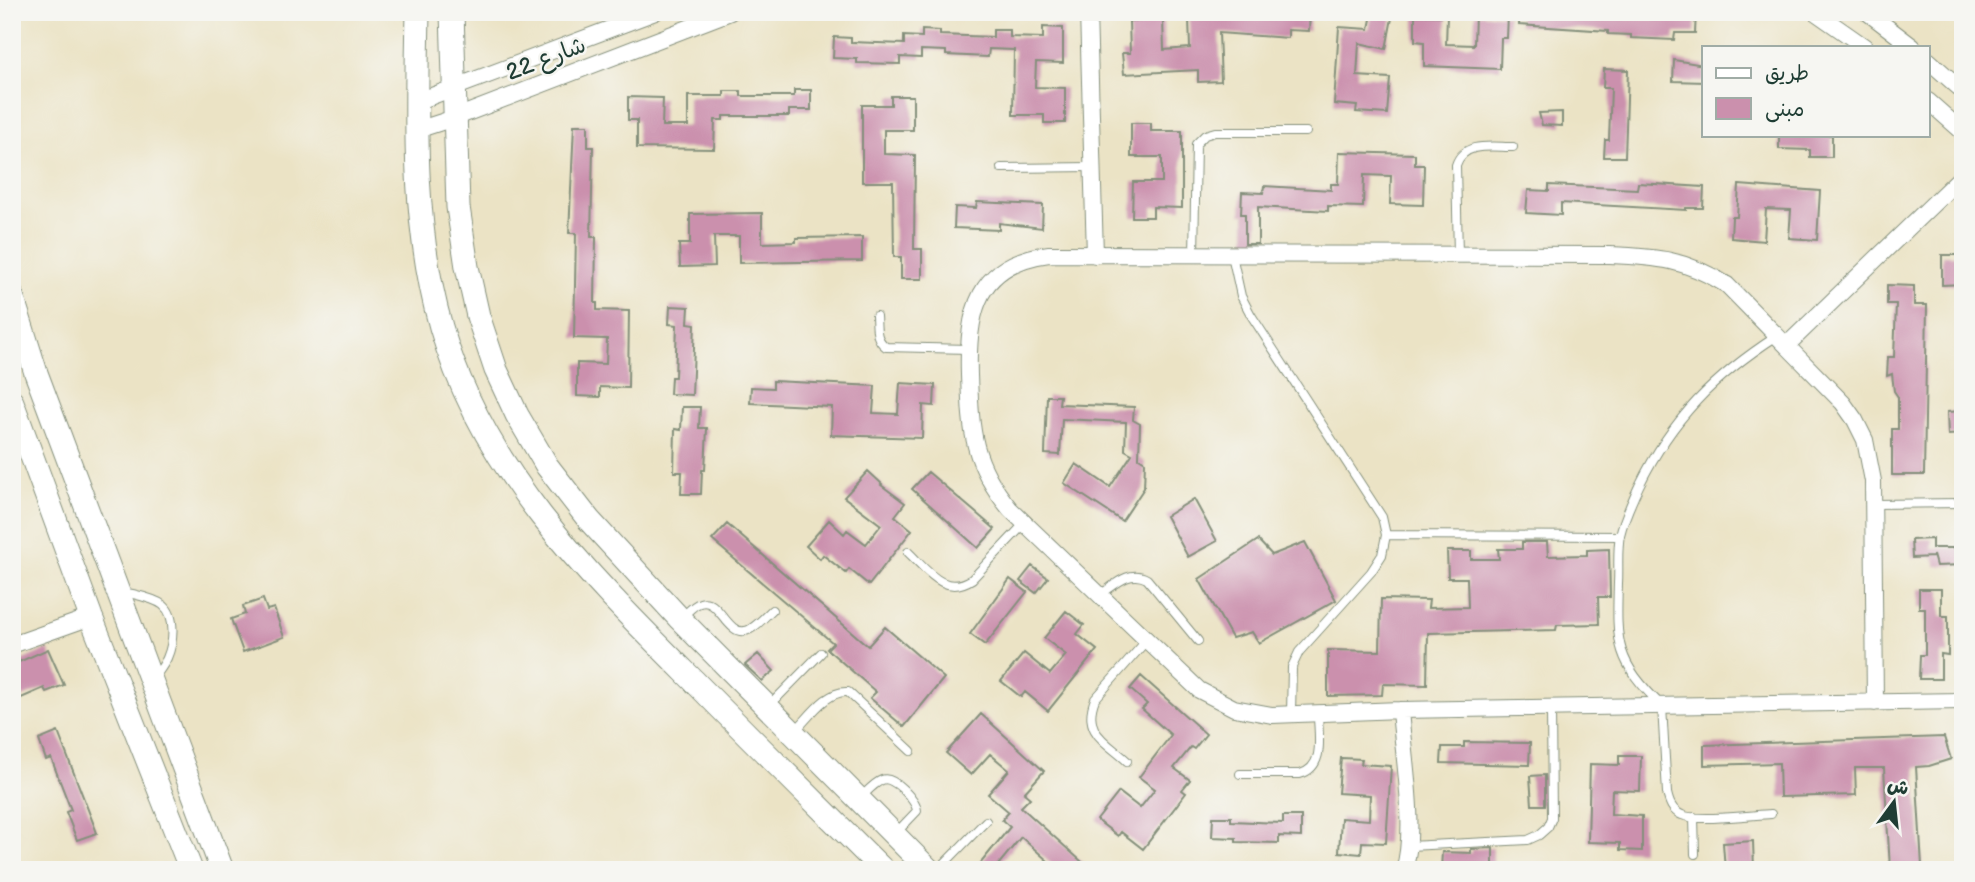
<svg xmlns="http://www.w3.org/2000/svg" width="1975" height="882" viewBox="0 0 1975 882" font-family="'Balsamiq Sans','Playpen Sans Arabic',sans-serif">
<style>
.building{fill:#cb90ad}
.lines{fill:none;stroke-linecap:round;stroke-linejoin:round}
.lane-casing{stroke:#85907c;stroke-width:10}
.street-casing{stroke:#85907c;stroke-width:18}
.secondary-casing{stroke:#85907c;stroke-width:25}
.lane{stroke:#fff;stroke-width:8}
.street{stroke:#fff;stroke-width:16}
.secondary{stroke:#fff;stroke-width:23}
.labels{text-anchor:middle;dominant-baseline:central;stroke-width:5;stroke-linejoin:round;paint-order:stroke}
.street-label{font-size:23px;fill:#1f3d34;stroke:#f6f6f2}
</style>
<rect width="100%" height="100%" fill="#f6f6f2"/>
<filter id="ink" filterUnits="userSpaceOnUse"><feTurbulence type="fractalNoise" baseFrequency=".0143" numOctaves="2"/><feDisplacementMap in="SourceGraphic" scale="14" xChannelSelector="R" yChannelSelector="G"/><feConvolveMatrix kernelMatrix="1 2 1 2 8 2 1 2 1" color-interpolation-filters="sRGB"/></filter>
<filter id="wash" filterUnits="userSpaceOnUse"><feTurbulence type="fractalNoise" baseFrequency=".00686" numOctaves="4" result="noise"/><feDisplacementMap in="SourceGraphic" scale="28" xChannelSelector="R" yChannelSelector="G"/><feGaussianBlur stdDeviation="1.57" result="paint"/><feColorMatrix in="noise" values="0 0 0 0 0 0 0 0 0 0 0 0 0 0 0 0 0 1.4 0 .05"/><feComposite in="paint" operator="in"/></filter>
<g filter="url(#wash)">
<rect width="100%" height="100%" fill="#ebe3c5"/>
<g id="blocks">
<path class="building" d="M1222 12 1239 13V16L1292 18V12H1310L1309 31 1288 30V38L1219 33 1221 81 1198 82V70L1124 74 1122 53H1130L1129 21 1163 19 1164 50 1190 48 1189 19 1222 17Z
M1520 12H1607L1627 14V18L1678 20V12L1696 13 1695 33H1675L1674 40 1631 38V35L1608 34V31L1519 25Z
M1372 14 1392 18 1386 49 1359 43 1357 76 1390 78 1387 114 1356 112 1357 106 1334 104 1339 27 1369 29Z
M1475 14 1508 15 1507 38H1501L1500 69 1424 66V42L1415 41V15L1447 16 1446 44 1474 45Z
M1043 27 1063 28V63L1036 62 1035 87 1065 88V123H1044V115H1013L1014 50 989 49 988 57 946 55V51L921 50V58L900 57V64L857 63V59L833 58 834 37 851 38V42L904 44V36L922 37V30L940 31V35L993 37V30H1010V37L1043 38Z
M1674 60 1704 65V82L1673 81Z
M1604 69 1628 70 1625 157H1604L1605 140H1609L1611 88H1603Z
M794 90H811V110H789V116H723V120H715L714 149 637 148V120H628V97L663 98 662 126H688V96H724V91H741V96H794Z
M891 96H913V130H884V154L915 155 914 249H922V279H901V257H894L893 182H862V105H891Z
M1562 112V126L1542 125 1539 113Z
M1131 123H1151V131H1182V208L1153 207V217H1132L1133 182H1162V157H1131Z
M574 125H588V147H593L591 237H596L595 303H597V310L629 311 628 388 600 387V397L577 396V363L606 364 607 339 574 338 576 233H569Z
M1779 135H1832V157H1810V150L1779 149Z
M1339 152 1415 154V165H1424L1423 205 1390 204 1391 176 1364 175 1363 207 1328 206V211L1258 207V244H1245V214H1241L1242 192 1263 193 1264 186 1331 190V184H1338Z
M1638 183 1704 187 1703 208H1686V210L1561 203V215L1526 213 1528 190 1549 191V185L1637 189Z
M1739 185 1820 191 1817 240 1789 238 1791 210 1766 209 1764 241 1731 238 1732 217H1737Z
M977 202 1043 205 1042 228 999 223V230L954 228 955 207 976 208Z
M762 213V243L796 242V238L862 237V261L739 263V236H714L715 266 680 267 679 244H690V214Z
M1942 255H1963V284L1942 285Z
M1887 285 1914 286V305H1927L1924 475H1892V429H1898V397L1894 391 1892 374 1887 376 1888 357H1894L1896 304H1887Z
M670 306 689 307 688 323 695 324 692 395 670 394 671 377H675L677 325 669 324Z
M773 381 875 386 873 413 898 414 900 383 935 385 934 406 923 405 922 438 831 435 832 407 750 403 751 387 773 388Z
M1047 396H1060L1059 404 1134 407 1133 420 1140 424 1139 458 1145 462 1144 488 1122 521 1064 483 1076 464 1110 487 1132 454 1125 450 1126 422 1062 419 1060 455 1045 454Z
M682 407H700L699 428H707L705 470H702L701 494H681L682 472H674L675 429 681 430Z
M1963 411V434L1948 435 1947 412Z
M868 471 882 484 881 485 905 503 895 516 912 530 869 585 849 569 846 573 823 555 820 559 806 546 829 520 844 534 847 530 866 544 881 525 844 497Z
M928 472 995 529 978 548 912 489Z
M1194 499 1217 541 1188 557 1166 516Z
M727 524 868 646 885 627 944 678 904 727 870 698 876 692 827 649 833 643 712 540Z
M1932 539V548H1963V565L1936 566 1933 555V557L1912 558 1911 540Z
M1258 540 1272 555 1305 542 1336 600 1259 643 1252 632 1232 638 1199 579Z
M1522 542H1547L1548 556 1587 555V550L1609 549 1610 597H1598L1599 624 1557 625 1556 630 1428 633 1427 685 1383 684 1382 695 1328 696V650L1380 651 1381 599 1429 600 1428 608 1468 607 1467 578H1448L1447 551H1471V559H1499L1498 549H1522Z
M1032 566 1048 578 1036 593 1020 581Z
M1010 579 1027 592 985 645 970 634Z
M1919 589H1941V616H1948V655L1941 654V679H1919L1920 655H1925V608H1919Z
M263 599 267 610 274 608 284 637 243 652 231 619 245 614 243 606Z
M1066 611 1084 625 1077 634 1097 650 1048 711 1025 692 1021 697 1001 681 1024 653 1050 674 1066 655 1044 638Z
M48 649 64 685 46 692 44 688 12 702V665Z
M758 654 774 671 762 681 745 665Z
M1141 676 1206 734 1194 749 1191 747 1174 768 1190 780 1182 790 1186 793 1143 849 1121 832 1118 836 1097 820 1119 792 1140 808 1155 789 1139 777 1171 735 1142 709 1147 704 1130 689Z
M981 714 1044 771 1024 793 1030 798 1021 807 1091 870H1058L1021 837 994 870H975L1010 827 1002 820 1009 812 988 794 1009 770 990 754 971 775 946 753Z
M58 732 97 833 77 840 66 812 71 810 51 758 46 760 39 740Z
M1944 737 1951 759 1929 766 1916 767 1922 866 1890 868 1884 768H1855L1856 795 1780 797 1779 763 1704 765V745Z
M1464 742 1530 743 1529 765 1441 763 1442 747H1464Z
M1619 756H1641L1640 791 1612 790 1611 814 1642 816V851L1620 850V843L1588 842 1590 764 1619 765Z
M1341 758 1362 759 1361 764 1391 766 1386 843 1362 842 1361 854 1339 852 1341 818 1369 820 1370 795 1338 793Z
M1545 775V805H1532L1530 776Z
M1283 816H1301V837L1279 836V843L1236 842V838L1212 837 1213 817H1231V821L1283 823Z
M1753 841 1754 870H1725L1723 843Z
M1493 848V870H1441L1442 852 1471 853V849Z"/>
</g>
</g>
<g filter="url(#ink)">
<use href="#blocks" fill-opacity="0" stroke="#85907c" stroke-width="2"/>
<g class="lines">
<defs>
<path id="lane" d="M1001 168 1093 167
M1194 255 1196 144 1205 135 1215 132H1306
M1232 255 1241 296 1251 315 1382 517 1386 535 1382 555 1371 572 1299 652 1292 667 1291 714
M1458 255 1456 165C1464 141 1492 147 1513 147
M876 316C877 329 875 339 886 347L969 349
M1874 504 1963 503
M1386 535 1620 536
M908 552C927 570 944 597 972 579L1025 523
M121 591C134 595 152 597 163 605 177 616 173 644 167 658 164 665 159 671 155 677
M1100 595C1115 585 1129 569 1147 579L1198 641
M682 617C687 613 693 605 700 603 718 596 727 635 745 631 754 630 765 616 772 610
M769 706 821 653
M796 730C810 716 827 690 848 692L911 751
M1127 761C1105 741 1082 732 1095 699L1147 640
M1240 774H1300C1326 767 1318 735 1318 714
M860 798C866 793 874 783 882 780 893 775 917 801 917 811L895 834
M1771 814C1751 815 1698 822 1682 815 1672 811 1669 802 1667 793L1662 706C1616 661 1616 645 1618 583 1619 568 1617 550 1620 535 1624 518 1632 501 1639 486 1672 418 1715 376 1777 336
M1694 817 1695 854
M1409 846 1528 840 1539 835 1548 827 1552 818 1551 708
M938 870 986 821"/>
<path id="street" d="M1088 12 1095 255
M1815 12 1865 47
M1867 12 1913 47
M1928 60 1963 91
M1928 101 1963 132
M416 102 655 12
M417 130 454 118 730 12
M1787 345 1963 175
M12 645 91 617
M1875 703 1873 481 1865 440 1855 420 1843 403 1727 285C1685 259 1658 257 1610 255L1049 254C977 263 967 312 969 375 971 432 972 463 1010 509L1199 690 1234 708 1272 715 1400 710 1963 701
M1400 710C1403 753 1417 831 1404 870"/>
<path id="secondary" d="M418 12C416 118 412 225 441 327 483 473 592 579 696 683 758 746 821 808 883 870
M452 12 458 207 467 267 478 316 496 370 517 415 547 466 589 520 680 619 929 870
M12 296 36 373 222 870
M12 402 91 617 191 870"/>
</defs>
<use href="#lane" class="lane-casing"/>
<use href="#street" class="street-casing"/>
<use href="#secondary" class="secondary-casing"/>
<use href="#lane" class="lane"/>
<use href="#street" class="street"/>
<use href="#secondary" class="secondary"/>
</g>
</g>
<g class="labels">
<g class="street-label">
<text transform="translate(546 59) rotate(-21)">شارع 22</text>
</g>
</g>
<rect width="1975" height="882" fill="none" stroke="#f6f6f2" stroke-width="42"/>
<rect x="1702" y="46" width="228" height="91" fill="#f6f6f2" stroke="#a0aca6" stroke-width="2"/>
<rect x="1716" y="68" width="35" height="10" fill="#ffffff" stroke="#a0aca6" stroke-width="2"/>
<text x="1765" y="80" font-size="21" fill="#1f3d34">طريق</text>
<rect x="1716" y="98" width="35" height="21" fill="#cb90ad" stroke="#a0aca6" stroke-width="2"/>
<text x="1765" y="116" font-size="21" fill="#1f3d34">مبنى</text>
<g transform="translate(1894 802) rotate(15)" stroke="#f6f6f2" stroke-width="5" paint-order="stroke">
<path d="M0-5L12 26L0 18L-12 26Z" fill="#1f3d34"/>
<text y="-10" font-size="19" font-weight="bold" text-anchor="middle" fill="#1f3d34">ش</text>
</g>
</svg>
